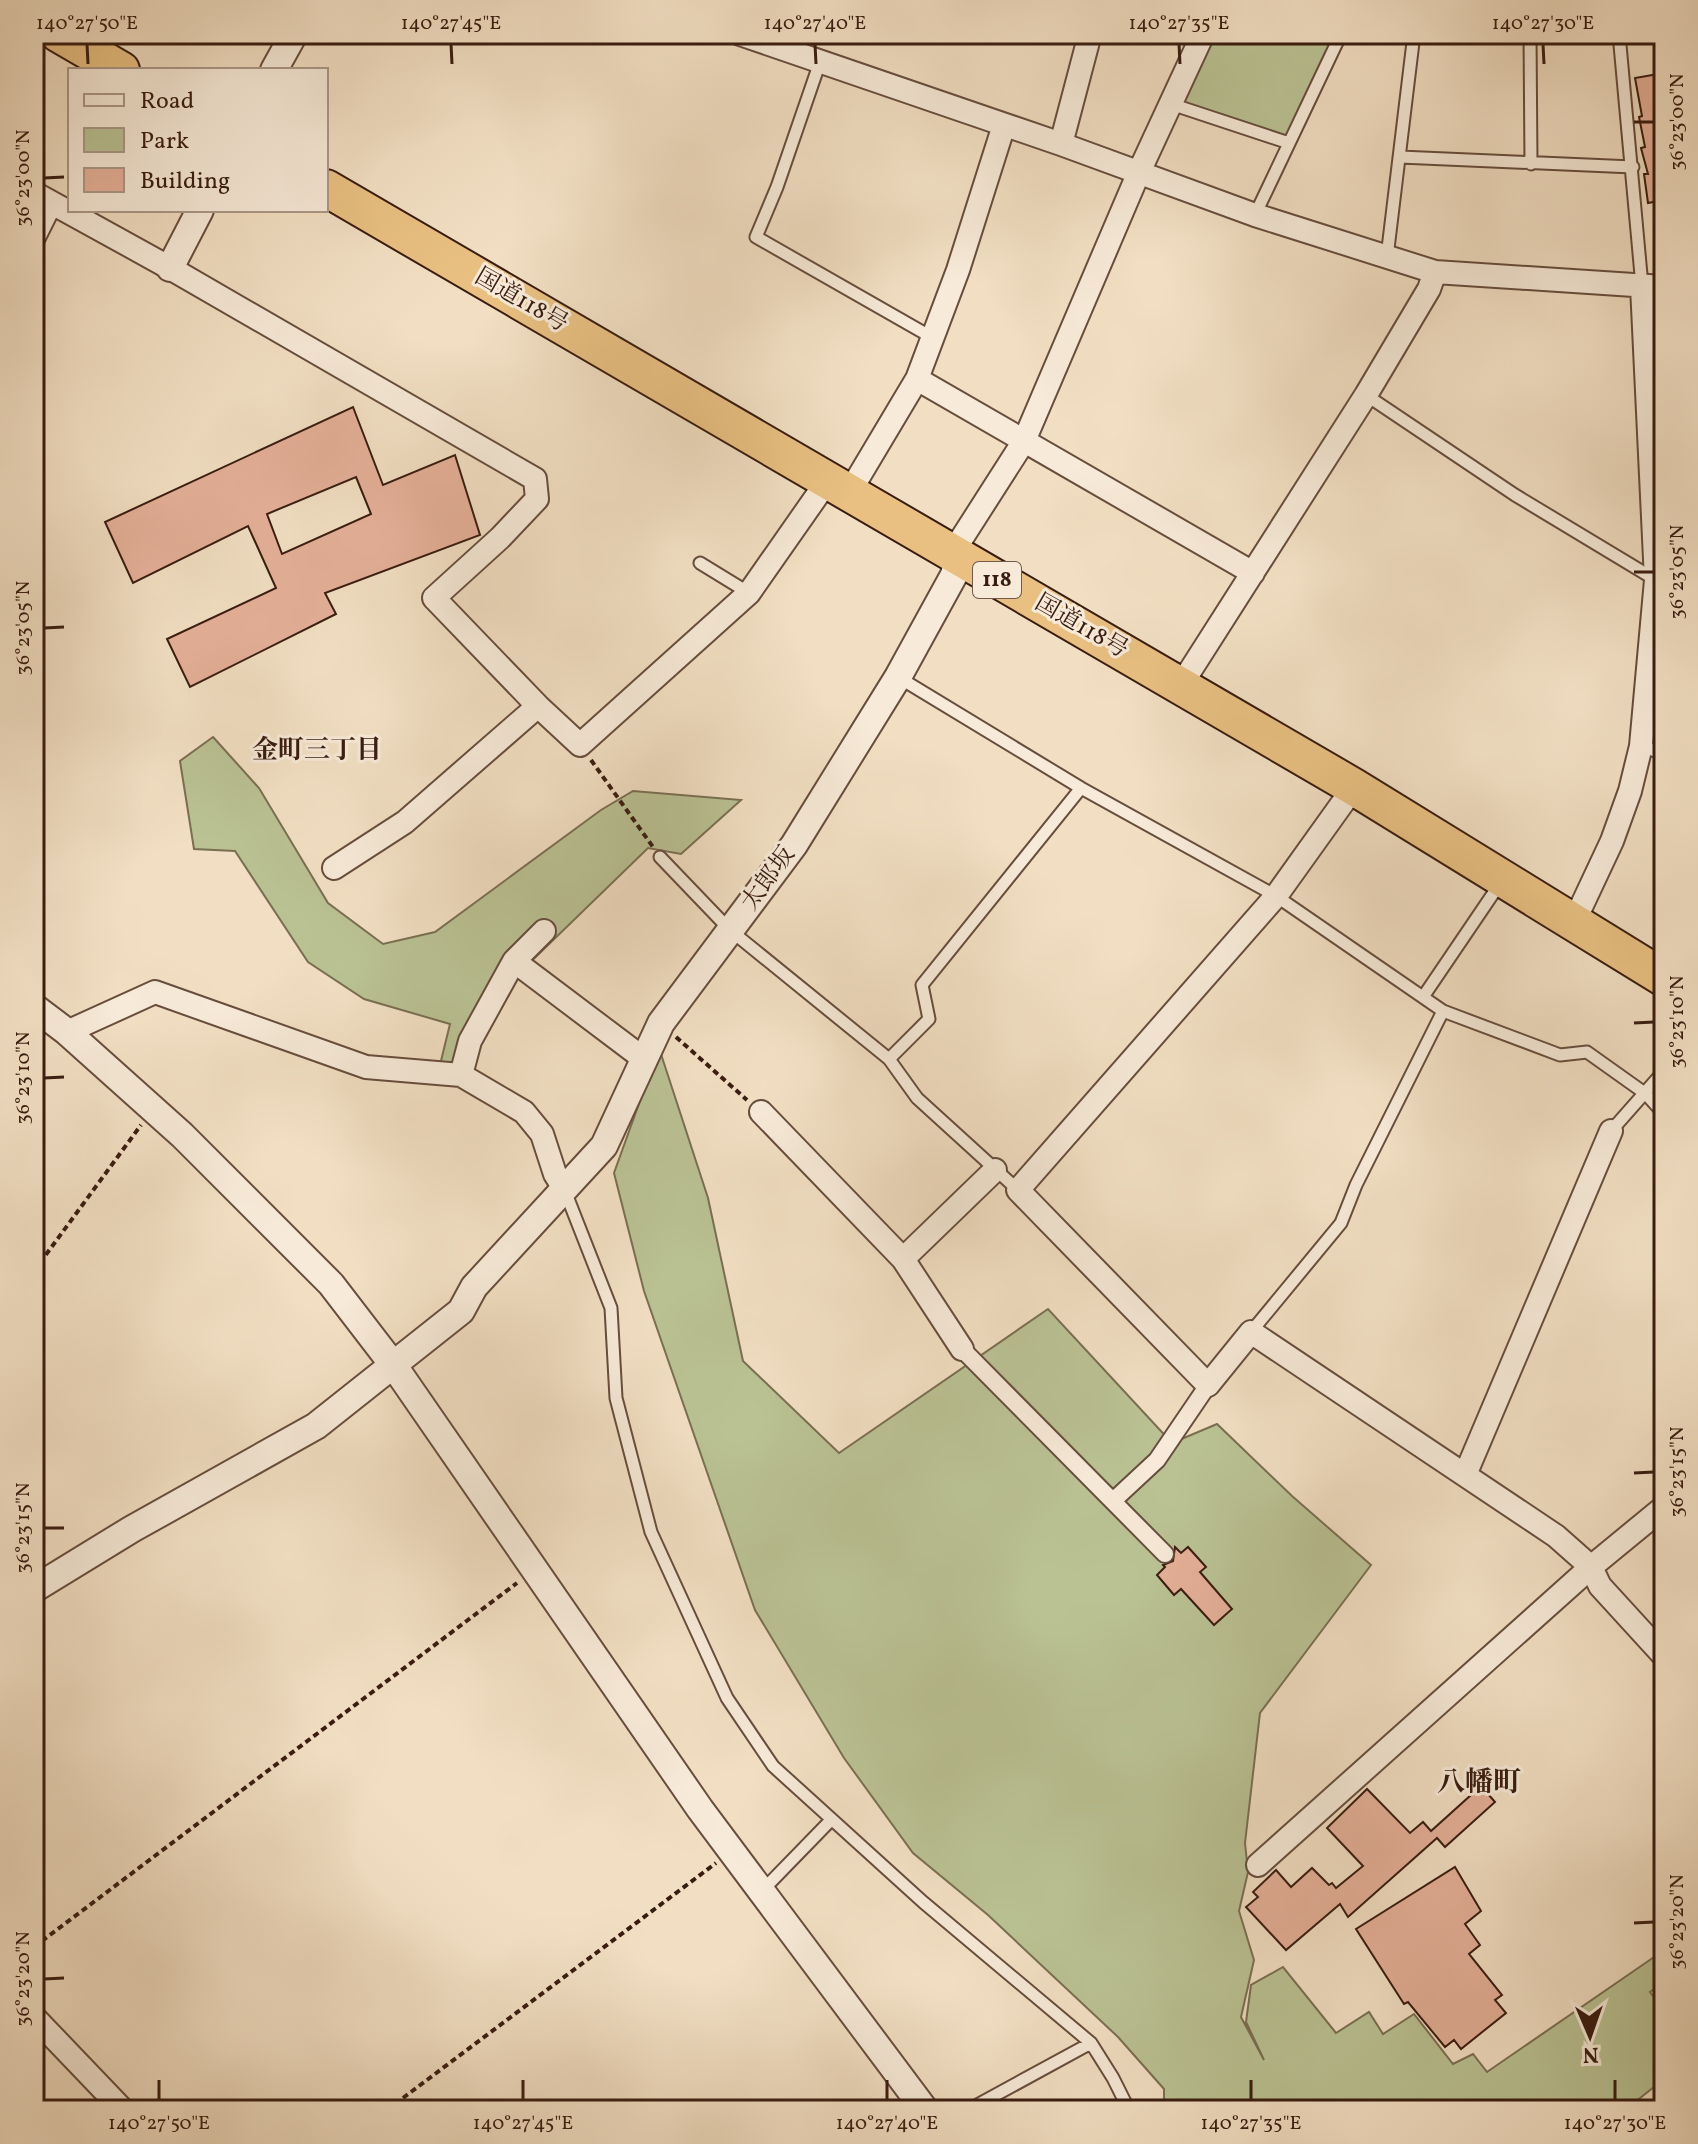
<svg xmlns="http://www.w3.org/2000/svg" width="1698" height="2144" viewBox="0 0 1698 2144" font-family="Vollkorn,'Noto Serif JP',serif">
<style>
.green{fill:#bac294;stroke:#7a6f52;stroke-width:2}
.building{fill:#e5b099;stroke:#391c10;stroke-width:2;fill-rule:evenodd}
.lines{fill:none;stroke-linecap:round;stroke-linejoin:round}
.service-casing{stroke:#674d3d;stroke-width:15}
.pedestrian-casing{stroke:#674d3d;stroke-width:20}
.minor-casing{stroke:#674d3d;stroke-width:26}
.tertiary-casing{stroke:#674d3d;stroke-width:30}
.trunk-casing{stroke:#391c10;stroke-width:40}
.path{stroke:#391c10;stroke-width:4;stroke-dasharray:6 4;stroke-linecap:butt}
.service{stroke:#f7ead8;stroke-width:11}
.pedestrian{stroke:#f7ead8;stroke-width:16}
.minor{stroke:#f7ead8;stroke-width:22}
.tertiary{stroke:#f7ead8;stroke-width:26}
.trunk{stroke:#e9c082;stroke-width:36}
.ticks{fill:none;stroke:#391c10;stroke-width:3}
.labels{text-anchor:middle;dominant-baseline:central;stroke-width:6;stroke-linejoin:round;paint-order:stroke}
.shield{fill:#f7ead8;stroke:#725a4c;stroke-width:2}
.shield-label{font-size:22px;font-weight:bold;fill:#391c10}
.street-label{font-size:24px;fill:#391c10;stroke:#f7ead8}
.neighbourhood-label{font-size:26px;font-weight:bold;fill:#391c10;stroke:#f7ead8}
.quarter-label{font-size:28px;font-weight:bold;fill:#391c10;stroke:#f7ead8}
.neatline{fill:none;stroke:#391c10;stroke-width:3}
.ticks-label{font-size:20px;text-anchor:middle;fill:#391c10}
</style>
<rect width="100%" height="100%" fill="#f2dfc3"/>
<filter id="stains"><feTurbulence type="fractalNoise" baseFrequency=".0025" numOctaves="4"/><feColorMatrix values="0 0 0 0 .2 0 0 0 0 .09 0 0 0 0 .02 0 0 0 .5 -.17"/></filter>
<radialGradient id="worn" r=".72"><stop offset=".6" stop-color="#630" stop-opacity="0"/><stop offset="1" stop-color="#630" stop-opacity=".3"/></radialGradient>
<path class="green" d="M1212 34H1336L1288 137 1182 103Z
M213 737 259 788 328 903 383 944 435 932 601 810 633 791 741 800 681 854 648 848 478 1013 459 1072 439 1069 450 1024 364 999 308 962 235 851 194 849 180 761Z
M659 1048 708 1198 743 1361 839 1453 1048 1309 1172 1443 1217 1424 1292 1496 1371 1565 1260 1713 1245 1843 1248 1872 1239 1911 1254 1960 1241 2017 1264 2060 1246 2022 1251 1985 1283 1967 1336 2033 1369 2012 1383 2034 1414 2014 1453 2064 1473 2054 1487 2072 1657 1955 1664 1963V1982L1650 1992 1664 2010V2079L1625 2110H1164V2089L1118 2037 988 1915 913 1853 844 1758 755 1610 644 1291 614 1173Z"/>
<path class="building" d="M1664 73V122L1660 123 1664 139V200L1648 203 1644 174H1648L1641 148 1645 147 1639 117 1642 116 1635 78Z
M353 407 383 485 455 455 480 535 325 593 336 614 190 687 167 639 276 588 248 526 133 583 105 522ZM356 477 371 514 282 554 267 514Z
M1175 1547 1181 1553 1188 1547 1206 1567 1200 1572 1232 1609 1214 1625 1181 1589 1174 1595 1157 1575 1165 1567 1163 1565 1173 1561Z
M1481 1786 1495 1802 1445 1847 1437 1838 1348 1917 1340 1904 1286 1950 1246 1907 1258 1897 1253 1892 1276 1870 1291 1887 1312 1868 1329 1885 1332 1883 1336 1888 1363 1866 1327 1828 1367 1789 1410 1833 1423 1822 1431 1831Z
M1455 1867 1481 1911 1465 1924 1480 1945 1469 1954 1502 1995 1495 2000 1506 2013 1461 2049 1454 2040 1445 2047 1408 2002 1404 2004 1356 1929Z"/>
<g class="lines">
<defs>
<path id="service" d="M1530 34 1531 164
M1619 34 1642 286
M820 62 777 187 756 237 933 338
M1171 104 1289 143
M1400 157 1633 167
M1255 215 1341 34
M1387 257 1414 34
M1366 395 1515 495 1656 580
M700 563 749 593
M898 677 1081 788 1276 896 1443 1011 1560 1055 1587 1052 1646 1094 1664 1114
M1641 746 1664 754
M660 857 730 930 889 1059 917 1098 1018 1190
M1423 997 1501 882
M889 1059 929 1019 922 985 1081 788
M1611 1131 1664 1071
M565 1191 611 1308 616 1398 651 1532 727 1698 773 1766 923 1902 1091 2043 1113 2078 1129 2110
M1251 1332 1341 1223 1356 1185 1443 1011
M761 1892 831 1820
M968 2110 1091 2043"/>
<path id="pedestrian" d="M962 1349 1165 1554
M1114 1500 1157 1460 1208 1385"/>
<path id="minor" d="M740 34 1061 144 1255 215 1435 272 1664 287
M1061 144 1090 34
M34 193 170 268 535 479 537 499 500 538 434 598 538 706 580 745 749 593 828 480
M34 237 51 203
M917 379 1253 573
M849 493 917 379 958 270 1004 125
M958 557 960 541 1024 441 1139 172 1203 34
M1181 685 1366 395 1429 289 1435 272
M1354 787 1276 896 1018 1190 1208 1385 1251 1332 1556 1536 1591 1567 1600 1586 1664 1656
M334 868 405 822 538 706
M1574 922 1612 841 1630 791 1641 746 1656 580 1642 286
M514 961 644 1059
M67 1032 155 992 366 1067 461 1075 524 1112 542 1134 555 1174 565 1190
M461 1075 470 1041 514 961 544 931
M761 1112 903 1259 962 1349
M903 1259 995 1170
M1465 1475 1611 1131
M1258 1865 1591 1567 1664 1507
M34 2017 123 2110"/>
<path id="tertiary" d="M274 70 294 34
M170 268 200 210
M34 1007 67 1032 182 1135 331 1284 394 1366 700 1809 925 2110
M34 1589 132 1529 316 1426 461 1311 474 1287 604 1146 661 1023 794 845 898 677 954 575 958 557"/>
<path id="trunk" d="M59 34 121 70
M326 188 1354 787 1664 978"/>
</defs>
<use href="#service" class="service-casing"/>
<use href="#pedestrian" class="pedestrian-casing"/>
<use href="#minor" class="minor-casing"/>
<use href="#tertiary" class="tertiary-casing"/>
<use href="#trunk" class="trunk-casing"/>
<path class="path" d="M591 760 653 847
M676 1037 747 1100
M34 1271 141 1125
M34 1947 517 1583
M387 2110 716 1863"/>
<use href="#service" class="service"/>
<use href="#pedestrian" class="pedestrian"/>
<use href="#minor" class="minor"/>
<use href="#tertiary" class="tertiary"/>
<use href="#trunk" class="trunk"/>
</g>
<path class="ticks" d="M87 44 88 64M451 44 452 64M815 44 816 64M1179 44 1180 64M1543 44 1544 64M1634 122H1654M44 178 64 177M1634 572H1654M44 628 64 627M1634 1023 1654 1022M44 1078 64 1077M1634 1473 1654 1472M44 1528H64M1634 1923 1654 1922M44 1979 64 1978M159 2080V2100M523 2080V2100M887 2080V2100M1251 2080V2100M1615 2080V2100"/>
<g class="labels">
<rect class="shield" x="973" y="562" width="48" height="36" rx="6"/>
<g class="shield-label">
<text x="997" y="580">118</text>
</g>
<g class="street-label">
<text transform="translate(521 301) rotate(30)">国道118号</text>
<text transform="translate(1081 627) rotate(30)">国道118号</text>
<text transform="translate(769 879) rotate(-54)">太郎坂</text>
</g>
<g class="neighbourhood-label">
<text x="317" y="751">金町三丁目</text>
</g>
<g class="quarter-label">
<text x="1479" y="1783">八幡町</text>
</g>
</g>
<rect width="1698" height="2144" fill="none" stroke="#f2dfc3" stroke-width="88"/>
<rect x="68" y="68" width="260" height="144" fill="#f7ead8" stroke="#ab9888" stroke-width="2"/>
<rect x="84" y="94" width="40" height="12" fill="#f7ead8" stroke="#ab9888" stroke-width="2"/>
<text x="140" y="108" font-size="24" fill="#391c10">Road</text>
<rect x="84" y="128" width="40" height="24" fill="#bac294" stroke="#ab9888" stroke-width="2"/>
<text x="140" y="148" font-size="24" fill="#391c10">Park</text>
<rect x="84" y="168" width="40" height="24" fill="#e5b099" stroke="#ab9888" stroke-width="2"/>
<text x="140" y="188" font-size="24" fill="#391c10">Building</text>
<g transform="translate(1590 2036) rotate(178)" stroke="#f7ead8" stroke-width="6" paint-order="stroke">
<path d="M0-6L14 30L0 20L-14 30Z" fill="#391c10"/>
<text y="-12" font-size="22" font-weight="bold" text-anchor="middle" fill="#391c10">N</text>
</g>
<rect x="44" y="44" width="1610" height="2056" class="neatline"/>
<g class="ticks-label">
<text x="87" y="29">140°27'50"E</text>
<text x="451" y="29">140°27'45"E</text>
<text x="815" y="29">140°27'40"E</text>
<text x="1179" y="29">140°27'35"E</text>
<text x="1543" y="29">140°27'30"E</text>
<text transform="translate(1676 122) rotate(-90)" y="7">36°23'00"N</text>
<text transform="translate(22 178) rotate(-90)" y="7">36°23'00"N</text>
<text transform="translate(1676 572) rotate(-90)" y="7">36°23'05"N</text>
<text transform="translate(22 628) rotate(-90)" y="7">36°23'05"N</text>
<text transform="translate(1676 1022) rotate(-90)" y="7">36°23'10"N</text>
<text transform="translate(22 1078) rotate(-90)" y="7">36°23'10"N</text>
<text transform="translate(1676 1472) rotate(-90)" y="7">36°23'15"N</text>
<text transform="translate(22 1528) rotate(-90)" y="7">36°23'15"N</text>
<text transform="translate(1676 1922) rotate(-90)" y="7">36°23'20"N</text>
<text transform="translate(22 1979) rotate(-90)" y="7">36°23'20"N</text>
<text x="159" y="2129">140°27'50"E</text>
<text x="523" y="2129">140°27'45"E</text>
<text x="887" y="2129">140°27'40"E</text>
<text x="1251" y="2129">140°27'35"E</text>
<text x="1615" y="2129">140°27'30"E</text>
</g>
<rect width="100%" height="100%" filter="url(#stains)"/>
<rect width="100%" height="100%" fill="url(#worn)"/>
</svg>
